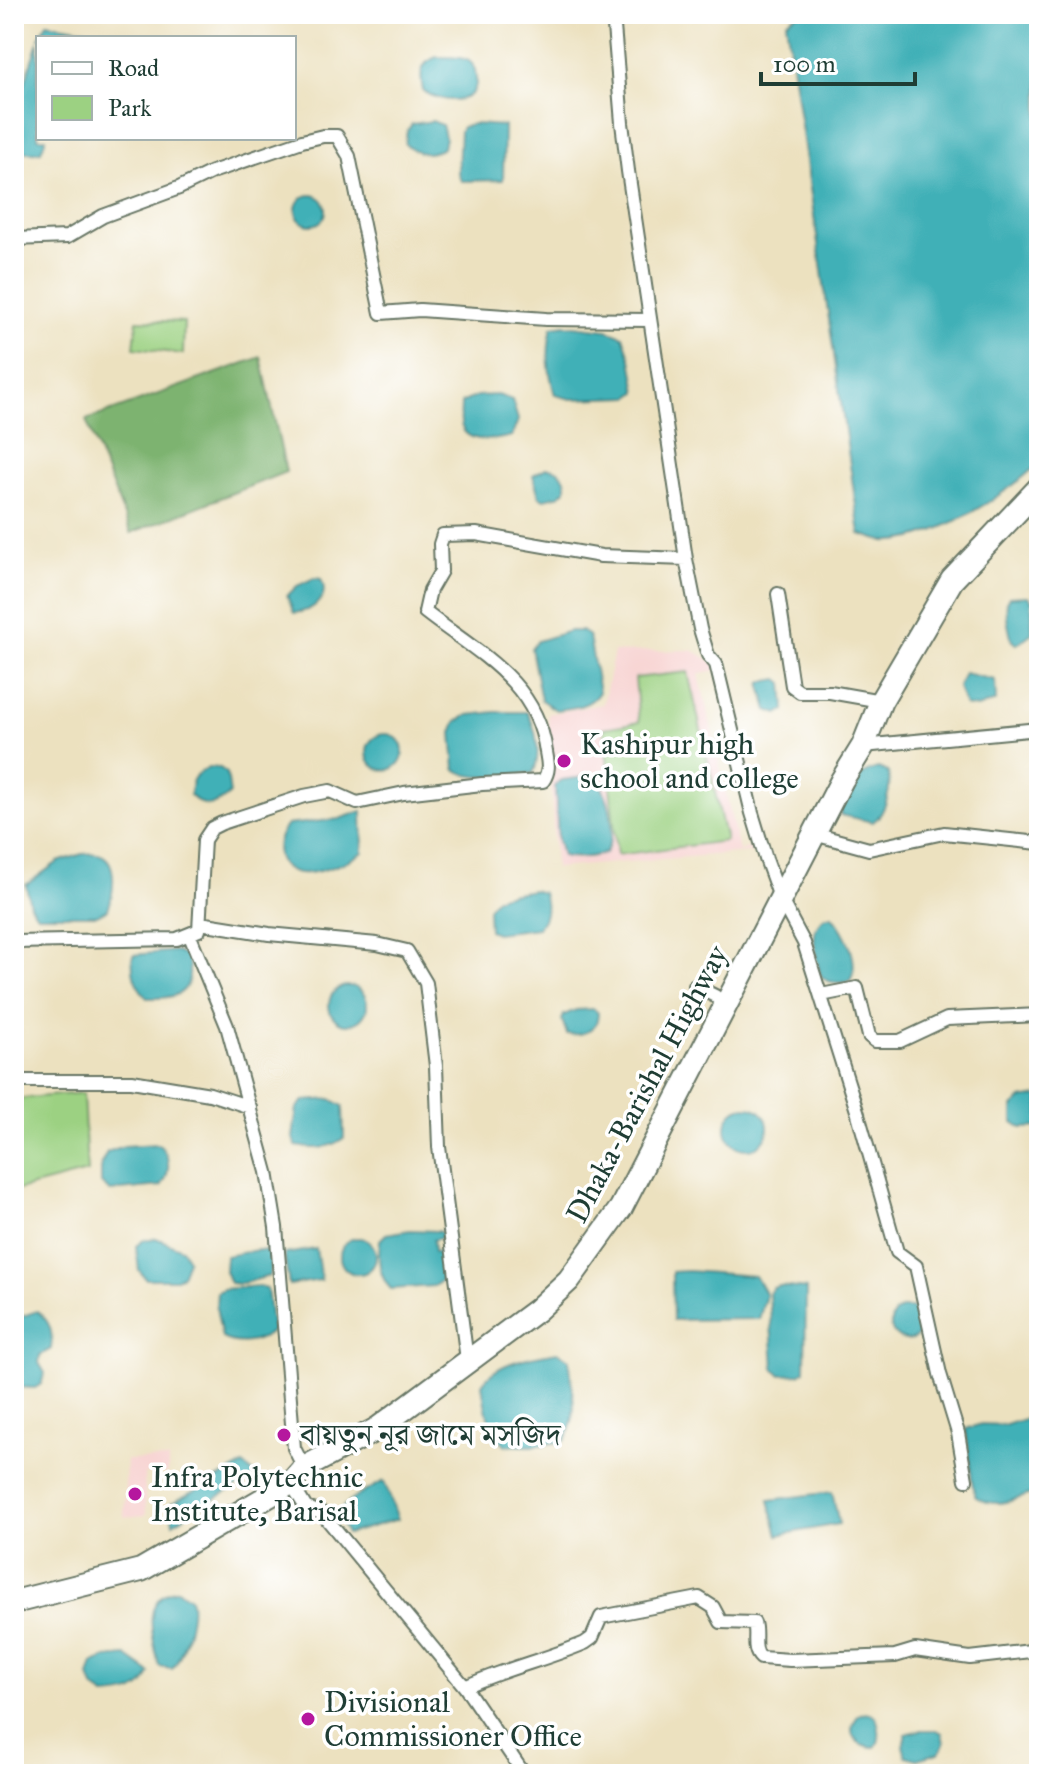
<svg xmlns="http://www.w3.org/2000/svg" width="1053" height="1788" viewBox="0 0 1053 1788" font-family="'IM FELL Great Primer','Noto Serif Bengali',serif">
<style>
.built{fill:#f7d0cf;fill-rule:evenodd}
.green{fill:#9cd182;stroke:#5e875b;stroke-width:2}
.forest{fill:#7db370;stroke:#4e7852;stroke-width:2}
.water{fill:#3fb0b7;stroke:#2f7676;stroke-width:2}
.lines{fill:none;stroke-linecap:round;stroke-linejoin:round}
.street-casing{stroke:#677665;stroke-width:16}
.highway-casing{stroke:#677665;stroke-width:26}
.street{stroke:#fff;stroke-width:12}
.highway{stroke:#fff;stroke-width:22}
.poi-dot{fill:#b5179e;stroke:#fff;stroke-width:3}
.labels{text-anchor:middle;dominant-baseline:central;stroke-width:7;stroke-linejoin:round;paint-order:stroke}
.poi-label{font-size:30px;fill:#1f3d34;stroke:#fff;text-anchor:start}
.street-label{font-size:30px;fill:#1f3d34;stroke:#fff}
</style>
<rect width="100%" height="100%" fill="#fff"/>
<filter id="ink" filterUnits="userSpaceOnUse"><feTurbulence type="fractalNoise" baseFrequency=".0125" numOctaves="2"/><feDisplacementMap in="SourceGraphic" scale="16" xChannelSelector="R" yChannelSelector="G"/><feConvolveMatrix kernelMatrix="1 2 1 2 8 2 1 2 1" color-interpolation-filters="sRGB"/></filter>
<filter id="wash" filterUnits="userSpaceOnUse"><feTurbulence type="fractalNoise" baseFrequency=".006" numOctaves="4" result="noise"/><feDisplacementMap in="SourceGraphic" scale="32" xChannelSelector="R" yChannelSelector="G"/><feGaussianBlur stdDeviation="1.8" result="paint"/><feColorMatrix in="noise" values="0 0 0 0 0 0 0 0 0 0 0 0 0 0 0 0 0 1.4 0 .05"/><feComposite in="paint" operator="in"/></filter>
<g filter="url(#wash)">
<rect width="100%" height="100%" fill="#ece1bf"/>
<path class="built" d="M692 650 714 663 717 673 759 851 555 868 548 714 603 704 614 652ZM716 670 755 846 739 851 699 674ZM688 672 725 841 618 855 604 728 639 722 635 678ZM592 776 600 781 606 795 610 845 605 853 591 858 575 859 562 856 558 840 555 785 562 780Z
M168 1459V1473L144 1474 146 1515 124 1517 126 1460Z"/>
<path class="green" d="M137 320 184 322 183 354 134 348Z
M688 672 726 841 617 855 604 728 639 722 635 678Z
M83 1093 87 1172 14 1191V1099Z"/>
<path class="forest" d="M261 357 286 472 131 533 86 420Z"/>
<path class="water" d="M798 14H1039V463C1008 494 930 544 884 541 876 540 868 536 860 534L786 22Z
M47 23 95 31 100 38H39Z
M38 41V138H46L41 151C33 153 23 154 18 146 7 130 32 61 38 41Z
M437 57C446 58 461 56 469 61 475 65 475 71 476 78 479 107 440 103 423 91 420 75 419 63 437 57Z
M432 121 442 125 445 137 443 148C428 156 418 154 405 144L407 131 412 124Z
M473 124 504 126 503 180 461 181 458 172 460 131 462 127Z
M296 210a15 15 0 1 1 30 0a15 15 0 1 1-30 0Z
M566 325 607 330 623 336 631 359 637 392 630 397 571 399 555 395C548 370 546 352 552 327Z
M498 395 512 400 518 420 512 436C496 440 464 445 461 423 460 417 461 409 461 403L477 396Z
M546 468C559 467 567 477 566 489L560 495 544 499 539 496 533 475Z
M314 578 321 579C331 599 312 611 294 613L287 596 297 586Z
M1028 596 1032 601V633L1017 644 1012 641C1009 630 1003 607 1009 597Z
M570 631H581L589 636 599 692C590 707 572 708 556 710L541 700 531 648 537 641Z
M964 673 995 680 996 701 977 708 965 706 958 687Z
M778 679 783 683 785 710 778 714 768 710 761 686 762 682Z
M496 712H527C536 727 542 756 533 773 511 775 474 783 455 769L452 733 456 722 468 715Z
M367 752a18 18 0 1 1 36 0a18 18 0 1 1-36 0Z
M211 767 220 768 227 773 230 794C216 807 203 809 190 795 191 778 195 773 211 767Z
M878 768 888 772C892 787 886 813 873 822L840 815C843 792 855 774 878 768Z
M592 776C611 791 618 833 605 853 590 858 578 859 562 856L558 840 555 785 562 780Z
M362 811 363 852C348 862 326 871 308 873 276 876 269 846 287 825L339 819Z
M82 854C87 854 96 852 101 855 119 862 113 896 108 909L97 915H37L30 905 26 885 58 862Z
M533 890 543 893C547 905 547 918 537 928L496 933 489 930 488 908 496 898 503 895Z
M826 916H832C845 931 862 963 849 982 838 983 826 984 820 974 816 955 807 928 826 916Z
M175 951 187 957C196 993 178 999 147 998 135 984 131 974 133 955Z
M329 1005a19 19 0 1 1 38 0a19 19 0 1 1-38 0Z
M594 1009 598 1013C598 1031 583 1036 567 1034L562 1020 564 1015 576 1010Z
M1037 1096 1039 1098V1127L1022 1128 1013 1122V1107L1022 1099Z
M331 1099 343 1106 344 1138C328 1149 315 1150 296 1146L293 1138 297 1108 304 1101Z
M726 1128a21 21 0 1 1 42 0a21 21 0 1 1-42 0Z
M158 1144C171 1155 171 1173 161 1186L110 1191 101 1183V1164L107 1152 124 1146Z
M410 1230 437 1231 443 1233 444 1237 433 1240 434 1252 445 1251V1278L434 1286 391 1289C378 1276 378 1257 380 1240L386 1234Z
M340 1256a18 18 0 1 1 36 0a18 18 0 1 1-36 0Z
M156 1238 182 1249 188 1260 182 1275 176 1279H146L139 1270 136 1246 144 1240Z
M316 1249 321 1280 289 1285 284 1254Z
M257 1250 268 1251 272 1255 270 1276 239 1284 230 1283 225 1271 226 1256Z
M688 1271 755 1276 766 1295 759 1319 673 1320 672 1272Z
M259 1286 267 1288 272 1331C260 1343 237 1346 222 1338L216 1307 217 1292 223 1289Z
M779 1286 806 1289 805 1370 799 1374 781 1375 774 1368 769 1293 773 1288Z
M891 1324a16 16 0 1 1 32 0a16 16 0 1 1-32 0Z
M37 1311C51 1322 53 1332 51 1349L40 1355 39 1363 45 1373 41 1384 35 1388 14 1387V1319Z
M558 1352 569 1359C572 1388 580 1415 564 1441L532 1446 505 1445C488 1427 485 1408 482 1384 496 1362 533 1356 558 1352Z
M1030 1417 1039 1418V1492C1017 1497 998 1511 976 1497L973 1488 966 1429 981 1424 1006 1425Z
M243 1465 256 1475 173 1523 170 1504Z
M384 1481 398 1519 347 1534 336 1513 355 1497Z
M832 1492 839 1524 778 1535 769 1500Z
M178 1589C179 1590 188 1597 189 1597 197 1610 182 1658 172 1668L159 1666C153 1636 139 1597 178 1589Z
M126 1656 150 1673C143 1693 125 1695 105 1696L95 1689 89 1676 93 1663 106 1658Z
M871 1713 876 1717C879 1725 882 1740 875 1747 854 1746 844 1731 860 1714Z
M937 1730 942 1733 944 1743 939 1753 917 1759 906 1756 903 1746 906 1734 920 1730Z"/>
</g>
<g filter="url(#ink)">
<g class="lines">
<defs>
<path id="street" d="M613 14 622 123 628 171 686 559 700 629 708 655 716 664 752 813 766 859 781 900 804 943 858 1114 897 1252 916 1266 940 1374 958 1433 966 1480
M14 239 67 237 103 216 179 188 212 172 302 141 323 136H337L349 156 381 313 420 310 546 319 650 320
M778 594 792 686 800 692H830L881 701
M863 746 1039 729
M814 834 869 849 944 833 1039 843
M200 923 269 934 377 944 407 951 426 983 436 1066 439 1147 467 1360
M190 936 227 1026 267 1172 276 1227 294 1448 304 1468
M14 942 177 939 199 930 204 840 212 828 222 823 304 796 330 791 357 803 404 793 482 784 543 781C550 771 548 763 546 752 537 681 476 652 425 612L430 590 441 571 440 544 443 535 476 534 601 556 686 559
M695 986 715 996 726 1008
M821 995 857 988 869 1036 875 1041H900L947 1019 1039 1015
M14 1081H132L210 1094 250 1107
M291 1483 306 1508 322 1513 465 1687 524 1774
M465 1687C503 1669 545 1660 585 1643L592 1638 601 1617 699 1598 713 1607 721 1622 754 1623C758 1634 751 1649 761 1658L790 1660 895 1656 915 1650 970 1658 1039 1650"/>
<path id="highway" d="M14 1602 141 1570 291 1483 304 1468 377 1429 537 1310 569 1280 621 1208 842 780 863 746 881 701 952 580 1039 488"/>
</defs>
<use href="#street" class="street-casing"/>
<use href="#highway" class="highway-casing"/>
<use href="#street" class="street"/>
<use href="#highway" class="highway"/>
</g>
</g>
<g class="poi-dot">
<circle cx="564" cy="761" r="8"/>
<circle cx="284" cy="1435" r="8"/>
<circle cx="135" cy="1494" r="8"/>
<circle cx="308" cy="1719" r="8"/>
</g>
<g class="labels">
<g class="poi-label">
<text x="580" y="744">Kashipur high<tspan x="580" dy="34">school and college</tspan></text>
<text x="300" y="1435">বায়তুন নূর জামে মসজিদ</text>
<text x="151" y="1477">Infra Polytechnic<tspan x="151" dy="34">Institute, Barisal</tspan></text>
<text x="324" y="1702">Divisional<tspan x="324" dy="34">Commissioner Office</tspan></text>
</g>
<g class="street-label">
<text transform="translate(647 1084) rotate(-62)">Dhaka-Barishal Highway</text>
</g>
</g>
<rect width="1053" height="1788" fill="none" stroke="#fff" stroke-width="48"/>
<rect x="36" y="36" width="260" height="104" fill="#ffffff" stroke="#a5b1ae" stroke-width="2"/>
<rect x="52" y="62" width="40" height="12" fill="#ffffff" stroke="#a5b1ae" stroke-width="2"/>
<text x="108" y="76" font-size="24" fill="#1f3d34">Road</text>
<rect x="52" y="96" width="40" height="24" fill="#9cd182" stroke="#a5b1ae" stroke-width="2"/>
<text x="108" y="116" font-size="24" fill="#1f3d34">Park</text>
<path d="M761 72v12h154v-12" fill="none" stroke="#1f3d34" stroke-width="4"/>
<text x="773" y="72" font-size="24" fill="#1f3d34" stroke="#ffffff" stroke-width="6" paint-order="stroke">100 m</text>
</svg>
